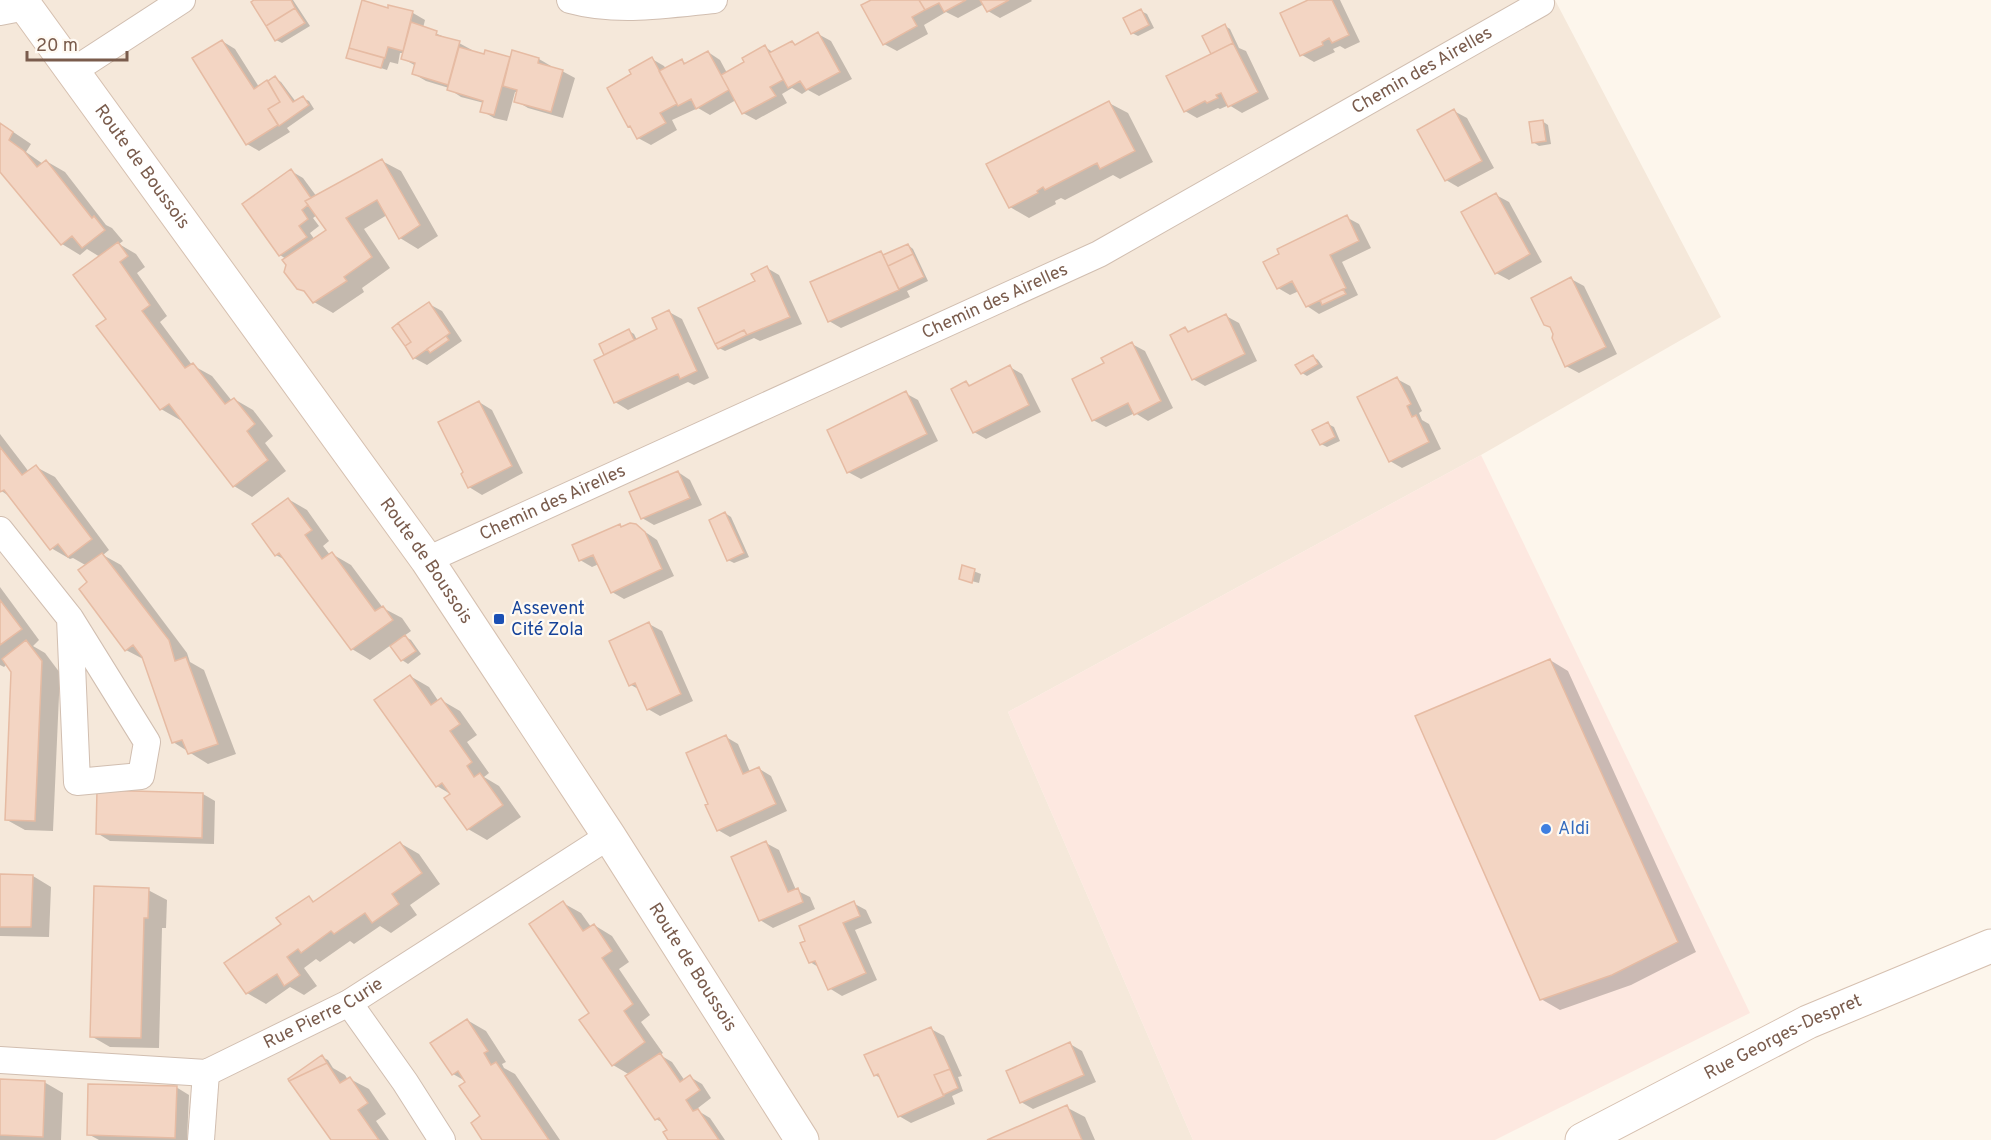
<svg xmlns="http://www.w3.org/2000/svg" width="1991" height="1140" viewBox="0 0 1991 1140" font-family="Overpass,sans-serif">
<style>
.residential{fill:#f5e8da}
.commercial{fill:#fde8e0}
.shadow{fill:#0003;fill-rule:evenodd}
.building{fill:#f3d5c3;stroke:#e6bba3;stroke-width:1.5}
.lines{fill:none;stroke-linecap:round;stroke-linejoin:round}
.street-casing{stroke:#d1beb0;stroke-width:28}
.secondary-casing{stroke:#d6c0b0;stroke-width:35}
.street{stroke:#fff;stroke-width:26}
.secondary{stroke:#fff;stroke-width:33}
.transit-dot{fill:#1a4fb4;stroke:#fffaf3;stroke-width:2}
.shop-dot{fill:#3f7fe0;stroke:#fffaf3;stroke-width:2}
.labels{text-anchor:middle;dominant-baseline:central;stroke-width:4.5;stroke-linejoin:round;paint-order:stroke}
.street-label{font-size:18px;fill:#7a5c4d;stroke:#fffaf3}
.transit-label{font-size:18px;fill:#164399;stroke:#fffaf3;text-anchor:start}
.shop-label{font-size:18px;fill:#366cbe;stroke:#fffaf3;text-anchor:start}
</style>
<rect width="100%" height="100%" fill="#fdf6ec"/>
<path class="residential" d="M0 0H1555L1721 317 1481 455 1008 712 1193 1140H0Z"/>
<path class="commercial" d="M1481 455 1750 1013 1495 1140H1193L1008 712Z"/>
<path class="shadow" d="M257 0H293L310 26 282 43 276 40Z
M874 0H1031L1032 1 1000 18 988 11 984 4 958 18 946 12 924 25 928 34 897 51 884 44Z
M1311 0H1340L1360 42 1345 49 1340 46 1333 49 1335 52 1314 62 1302 55Z
M363 2 389 10V6L413 13 425 20 423 28 459 43 472 50 471 52 485 56 486 52 511 58 539 59 551 66V68L562 71 575 78 563 118 528 108 516 101 518 92H515L507 121 494 118 482 111 484 103 461 97 449 89V88L426 81 414 74 416 66 402 58 403 53H400L398 64 390 62 387 70 348 57Z
M1141 11 1147 14 1154 28 1138 36 1132 33Z
M1225 26 1230 29 1239 48 1246 51 1269 99 1242 113 1229 105 1220 109 1218 108 1197 118 1185 111Z
M818 34 831 41 852 79 819 96 808 90 802 94 792 88 782 94 787 103 756 120 743 113 736 100 710 115 698 108 672 120 677 130 651 145 638 138 633 128 629 126 633 74 652 59 664 66 666 69 682 61 687 64 708 52 720 60 727 73 746 63 765 47 774 53 792 43 797 46Z
M222 41 235 49 259 87 275 78 281 82 296 102 303 98 309 101 314 109 287 128 290 132 259 151 247 144Z
M1109 103 1128 113 1153 162 1120 179 1113 175 1065 200 1061 198 1055 201 1056 204 1029 218 1010 207Z
M1454 111 1467 118 1494 168 1458 187 1446 180Z
M1542 121 1548 125 1551 144 1539 146 1533 142Z
M0 123 31 144 26 152 43 164 46 161 65 172 106 225 112 228 123 241 119 244 136 254 145 267 137 273 167 316 160 322 192 365 212 376 232 401 234 399 253 410 273 436 265 443 286 471 252 497 234 486 182 418 180 420 161 409 98 326 108 319 100 257 87 249 80 255 62 244 0 170Z
M382 161 401 171 438 236 418 249 400 238 387 215 364 229 390 268 362 288 364 292 333 313 314 302 308 293 298 288 286 259 280 255 291 171 303 178 317 197ZM317 215 328 231 315 240 310 233 319 226 313 218Z
M1496 195 1509 202 1542 262 1509 280 1496 273Z
M1346 217 1359 224 1371 248 1342 262 1358 295 1319 314 1307 306 1299 291 1290 295 1278 288 1281 255Z
M908 245 913 249 928 281 907 291 910 297 841 328 829 321 881 253 886 255Z
M767 268 779 275 802 324 760 341 754 338 725 351 719 348 757 282Z
M1571 279 1584 286 1617 354 1579 373 1566 366Z
M429 304 442 311 462 341 427 365 414 358Z
M669 312 682 319 709 378 694 385 688 382 628 410 615 402 596 360 606 355 601 344 629 331 634 334 637 340 659 330Z
M1226 316 1239 323 1257 361 1205 386 1193 379 1185 329 1191 332Z
M1132 344 1145 351 1173 408 1148 421 1135 413 1106 427 1093 420 1106 364Z
M1313 356 1318 360 1323 367 1307 376 1302 373Z
M1010 367 1022 374 1041 412 986 439 974 432 966 383 972 386Z
M1397 379 1410 386 1422 411 1419 413 1422 420 1429 424 1441 449 1402 468 1390 461Z
M905 393 918 400 938 441 861 479 848 472Z
M479 402 492 410 523 473 482 495 469 487Z
M1328 424 1334 427 1340 441 1327 447 1321 444Z
M0 434 29 472 36 467 55 477 109 550 103 555 121 565 187 653 190 662 204 670 236 754 208 764 173 742 145 660 126 650 89 583 87 566 73 558 70 559 51 548 12 498 0 490Z
M678 472 690 480 702 505 654 525 642 518Z
M288 499 307 510 329 541 323 546 330 555 332 554 351 565 383 608 402 618 411 631 404 636 411 640 421 654 408 664 402 660 391 645 370 660 352 649 287 561 276 555Z
M725 513 731 517 749 557 734 563 728 560Z
M620 525 623 527 635 525 657 540 674 576 624 599 612 592 599 564 592 567 580 560Z
M963 567 981 574 979 583 960 578Z
M0 587 39 640 33 646 45 653 60 673 53 831 25 830 7 820 13 672 7 664 4 667 0 665Z
M649 624 662 631 693 701 660 716 648 709 640 690 631 685Z
M1550 660 1568 671 1696 952 1631 985 1560 1010 1541 999Z
M410 676 429 687 439 702 441 700 460 711 477 735 467 742 489 773 484 777 499 786 521 817 487 840 468 829 452 795 437 786Z
M726 737 738 744 750 772 758 768 771 776 787 811 730 837 718 830 710 805Z
M203 794 215 801 214 844 110 841 97 833Z
M400 843 419 854 440 884 410 905 417 915 391 933 380 926 354 944 350 941 320 962 316 959 304 968 317 986 304 995 290 987 266 1004 247 993 227 963 283 925 309 898 315 902Z
M766 843 779 850 796 890 810 897 815 909 773 928 760 920Z
M0 876H33L51 887 49 937 0 936Z
M148 890 167 900 166 928H162L159 1048 110 1047 91 1036Z
M563 903 581 913 591 927 594 925 612 936 629 962 619 969 650 1015 641 1022 663 1053 660 1055 672 1062 685 1081 690 1077 702 1084 711 1098 698 1108 700 1112 710 1118 725 1140H670L669 1130 665 1124 656 1119 630 1075 613 1065 591 1013Z
M853 903 866 910 872 923 855 930 877 980 842 996 829 988 820 968 810 962Z
M467 1020 486 1031 506 1062 502 1064 504 1068 515 1074 560 1140H484L482 1117 467 1082 453 1074Z
M931 1029 944 1036 962 1076 958 1077 963 1091 952 1096 955 1104 911 1123 899 1116 882 1079 875 1075Z
M1070 1044 1082 1051 1096 1082 1033 1109 1021 1102Z
M322 1057 328 1060 333 1068 345 1075 348 1080 350 1079 369 1089 386 1114 376 1121 389 1140H333L293 1083 288 1081Z
M0 1081 44 1082 63 1093 61 1140H0Z
M176 1087 189 1095 187 1140H99L88 1134Z
M1066 1107 1085 1117 1095 1140H991Z"/>
<path class="building" d="M254 0H291L295 8 266 26 251 2Z
M362 0 388 8V5L413 11 403 51 388 47 385 58 349 48Z
M871 0H919L925 10 912 17 917 26 883 45 861 5Z
M919 0H966L944 12 939 3 925 10Z
M980 0H1009L987 12Z
M1308 0H1332L1349 35 1332 43 1329 38 1322 42 1323 45 1300 56 1280 13Z
M295 8 305 23 275 41 266 26Z
M1141 9 1149 25 1131 34 1123 18Z
M411 22 437 31 436 35 460 41 448 85 412 74 415 63 401 59Z
M1225 24 1233 43 1211 54 1202 36Z
M818 32 840 72 806 90 800 81 788 88 769 53 792 41 795 45Z
M222 40 254 89 267 80 280 102 268 109 278 125 246 145 192 58Z
M1233 43 1258 92 1228 107 1221 93 1216 95 1218 98 1207 103 1205 101 1184 112 1166 76Z
M765 45 783 80 770 87 776 96 742 114 721 75 744 62 742 58Z
M459 47 484 54 485 50 510 57 494 115 480 112 483 101 447 90Z
M349 48 384 58 381 68 346 58Z
M512 50 539 58 538 63 563 70 551 112 514 102 517 90 503 86Z
M708 51 729 90 696 109 691 99 678 106 659 71 682 59 684 64Z
M652 57 677 104 660 113 666 123 637 139 630 126 628 127 607 88 631 74 629 70Z
M275 76 293 102 303 96 309 105 279 126 268 109 280 102 268 81Z
M1109 101 1135 151 1100 169 1097 163 1045 190 1043 187 1037 191 1038 193 1009 208 986 164Z
M1454 109 1482 161 1445 181 1417 130Z
M1543 120 1546 141 1532 143 1529 122Z
M0 123 13 132 9 140 24 151 37 167 46 160 92 218 94 216 105 230 82 248 72 236 61 245 0 172Z
M382 159 420 225 399 239 377 200 346 218 372 257 344 277 347 281 313 303 304 291 297 289 284 272 286 265 282 260 326 230 305 201Z
M291 169 311 198 305 201 308 205 302 210 308 219 299 226 307 237 279 256 242 204Z
M1496 193 1530 254 1495 274 1461 212Z
M1347 215 1359 241 1330 255 1346 288 1306 307 1292 281 1277 289 1263 262 1279 254 1277 249Z
M118 242 128 256 120 262 150 305 142 311 185 368 193 363 225 404 234 398 255 424 247 431 268 460 233 487 169 404 160 410 96 326 106 319 73 275Z
M908 244 913 254 888 266 883 255Z
M881 251 899 290 828 322 810 282Z
M913 254 924 277 899 289 888 266Z
M767 266 790 317 747 335 744 330 715 344 698 308 755 281 751 274Z
M1571 277 1606 347 1565 367 1552 338 1553 334 1550 327 1544 325 1531 298Z
M1343 289 1346 294 1322 305 1320 300Z
M429 302 450 333 413 359 405 346 411 342 398 323Z
M669 310 697 371 680 379 678 374 614 403 594 360 657 329 652 318Z
M1226 314 1245 354 1192 380 1170 335 1185 327 1188 332Z
M398 323 411 342 405 346 392 328Z
M629 329 634 340 604 355 599 344Z
M744 330 747 335 718 349 715 344Z
M446 336 449 340 430 353 427 349Z
M1132 342 1161 401 1134 415 1128 403 1092 421 1072 379 1104 363 1101 358Z
M1313 355 1318 364 1301 374 1295 365Z
M1010 365 1029 405 973 433 951 389 966 381 969 386Z
M1397 377 1411 404 1407 406 1412 417 1416 415 1429 442 1389 462 1357 397Z
M906 391 927 434 847 473 827 430Z
M479 401 512 466 468 488 461 474 463 472 438 422Z
M1328 422 1335 437 1320 445 1312 430Z
M0 447 22 475 36 465 92 539 68 557 58 544 50 550 4 490 0 492Z
M678 471 690 498 641 519 629 492Z
M288 498 312 530 305 535 322 559 332 552 375 611 383 606 393 620 351 650 279 553 275 556 252 524Z
M725 512 744 553 727 561 709 520Z
M630 523 636 524 645 532 662 569 611 593 593 555 579 561 572 545 620 524 621 527Z
M102 553 169 640 175 661 186 657 218 744 188 754 182 740 172 743 142 657 133 645 125 651 79 589 87 582 78 570Z
M962 565 975 569 972 583 959 579Z
M0 600 22 629 0 645Z
M649 622 681 694 647 710 635 683 629 686 609 641Z
M405 635 416 651 401 661 390 646Z
M26 640 42 661 35 821 5 820 11 672 2 659Z
M1550 659 1678 942 1612 975 1540 1000 1415 716Z
M410 675 431 705 441 698 460 724 450 731 472 762 467 766 474 777 480 773 503 805 467 830 444 798 450 794 442 783 436 787 374 700Z
M726 735 743 774 759 767 776 804 717 831 705 805 708 804 686 753Z
M97 790 203 793 202 838 96 834Z
M766 841 788 892 798 888 803 902 759 921 731 857Z
M400 842 422 873 392 894 399 904 372 923 365 913 334 934 331 931 301 953 298 949 287 957 300 975 284 986 277 974 246 994 224 963 281 924 276 918 309 896 313 902Z
M0 874 33 875 31 927H0Z
M94 886 149 888 148 918H144L141 1038 90 1037Z
M563 901 583 931 594 924 612 951 602 958 633 1004 624 1011 645 1042 612 1066 579 1020 589 1013 529 924Z
M854 901 860 916 843 923 866 973 828 990 815 961 809 963 800 943 805 941 799 926Z
M467 1019 488 1051 484 1053 491 1065 496 1062 549 1140H482L471 1123 480 1116 459 1086 465 1082 458 1071 452 1075 430 1043Z
M931 1027 950 1069 934 1075 944 1096 898 1117 878 1074 874 1076 864 1055Z
M1070 1042 1084 1075 1020 1103 1006 1071Z
M660 1053 680 1082 690 1075 700 1090 686 1100 693 1111 698 1109 719 1140H668L663 1132 667 1130 659 1118 655 1120 625 1076Z
M322 1055 327 1063 289 1081 288 1079Z
M327 1063 340 1083 350 1077 368 1103 358 1110 379 1140H331L289 1081Z
M950 1069 958 1088 943 1095 934 1075Z
M0 1079 45 1081 43 1137 0 1135Z
M88 1084 177 1086 175 1138 87 1135Z
M1067 1105 1082 1140H987Z"/>
<g class="lines">
<defs>
<g id="street">
<path d="M570 0C617 13 666 5 714 0"/>
<path d="M0 12 26 7"/>
<path d="M73 71 182 0"/>
<path d="M0 530 70 618 147 742 141 776 77 782 70 618"/>
<path id="s1" d="M427 560 1099 254 1541 3"/>
<path d="M349 1003 405 1082 442 1140"/>
<path id="s2" d="M0 1060 206 1073 349 1003 609 836"/>
<path d="M201 1140 206 1073"/>
</g>
<g id="secondary">
<path id="s3" d="M21 0 427 560 609 836 802 1140"/>
<path id="s4" d="M1582 1140 1808 1022 1991 946"/>
</g>
</defs>
<use href="#street" class="street-casing"/>
<use href="#secondary" class="secondary-casing"/>
<use href="#street" class="street"/>
<use href="#secondary" class="secondary"/>
</g>
<rect class="transit-dot" x="493" y="613" width="12" height="12" rx="3"/>
<circle class="shop-dot" cx="1546" cy="829" r="6"/>
<g class="labels">
<g class="street-label">
<text stroke="none"><textPath href="#s1" startOffset="1110">Chemin des Airelles</textPath></text>
<text stroke="none"><textPath href="#s3" startOffset="206">Route de Boussois</textPath></text>
<text stroke="none"><textPath href="#s1" startOffset="624">Chemin des Airelles</textPath></text>
<text stroke="none"><textPath href="#s1" startOffset="138">Chemin des Airelles</textPath></text>
<text stroke="none"><textPath href="#s3" startOffset="692">Route de Boussois</textPath></text>
<text stroke="none"><textPath href="#s3" startOffset="1178">Route de Boussois</textPath></text>
<text stroke="none"><textPath href="#s2" startOffset="338">Rue Pierre Curie</textPath></text>
<text stroke="none"><textPath href="#s4" startOffset="226">Rue Georges-Despret</textPath></text>
</g>
<g class="transit-label">
<text x="511" y="609">Assevent<tspan x="511" dy="21">Cité Zola</tspan></text>
</g>
<g class="shop-label">
<text x="1558" y="829">Aldi</text>
</g>
</g>
<path d="M27 51v9h100v-9" fill="none" stroke="#7a5c4d" stroke-width="3"/>
<text x="36" y="51" font-size="18" fill="#7a5c4d" stroke="#fffaf3" stroke-width="4.5" paint-order="stroke">20 m</text>
</svg>
